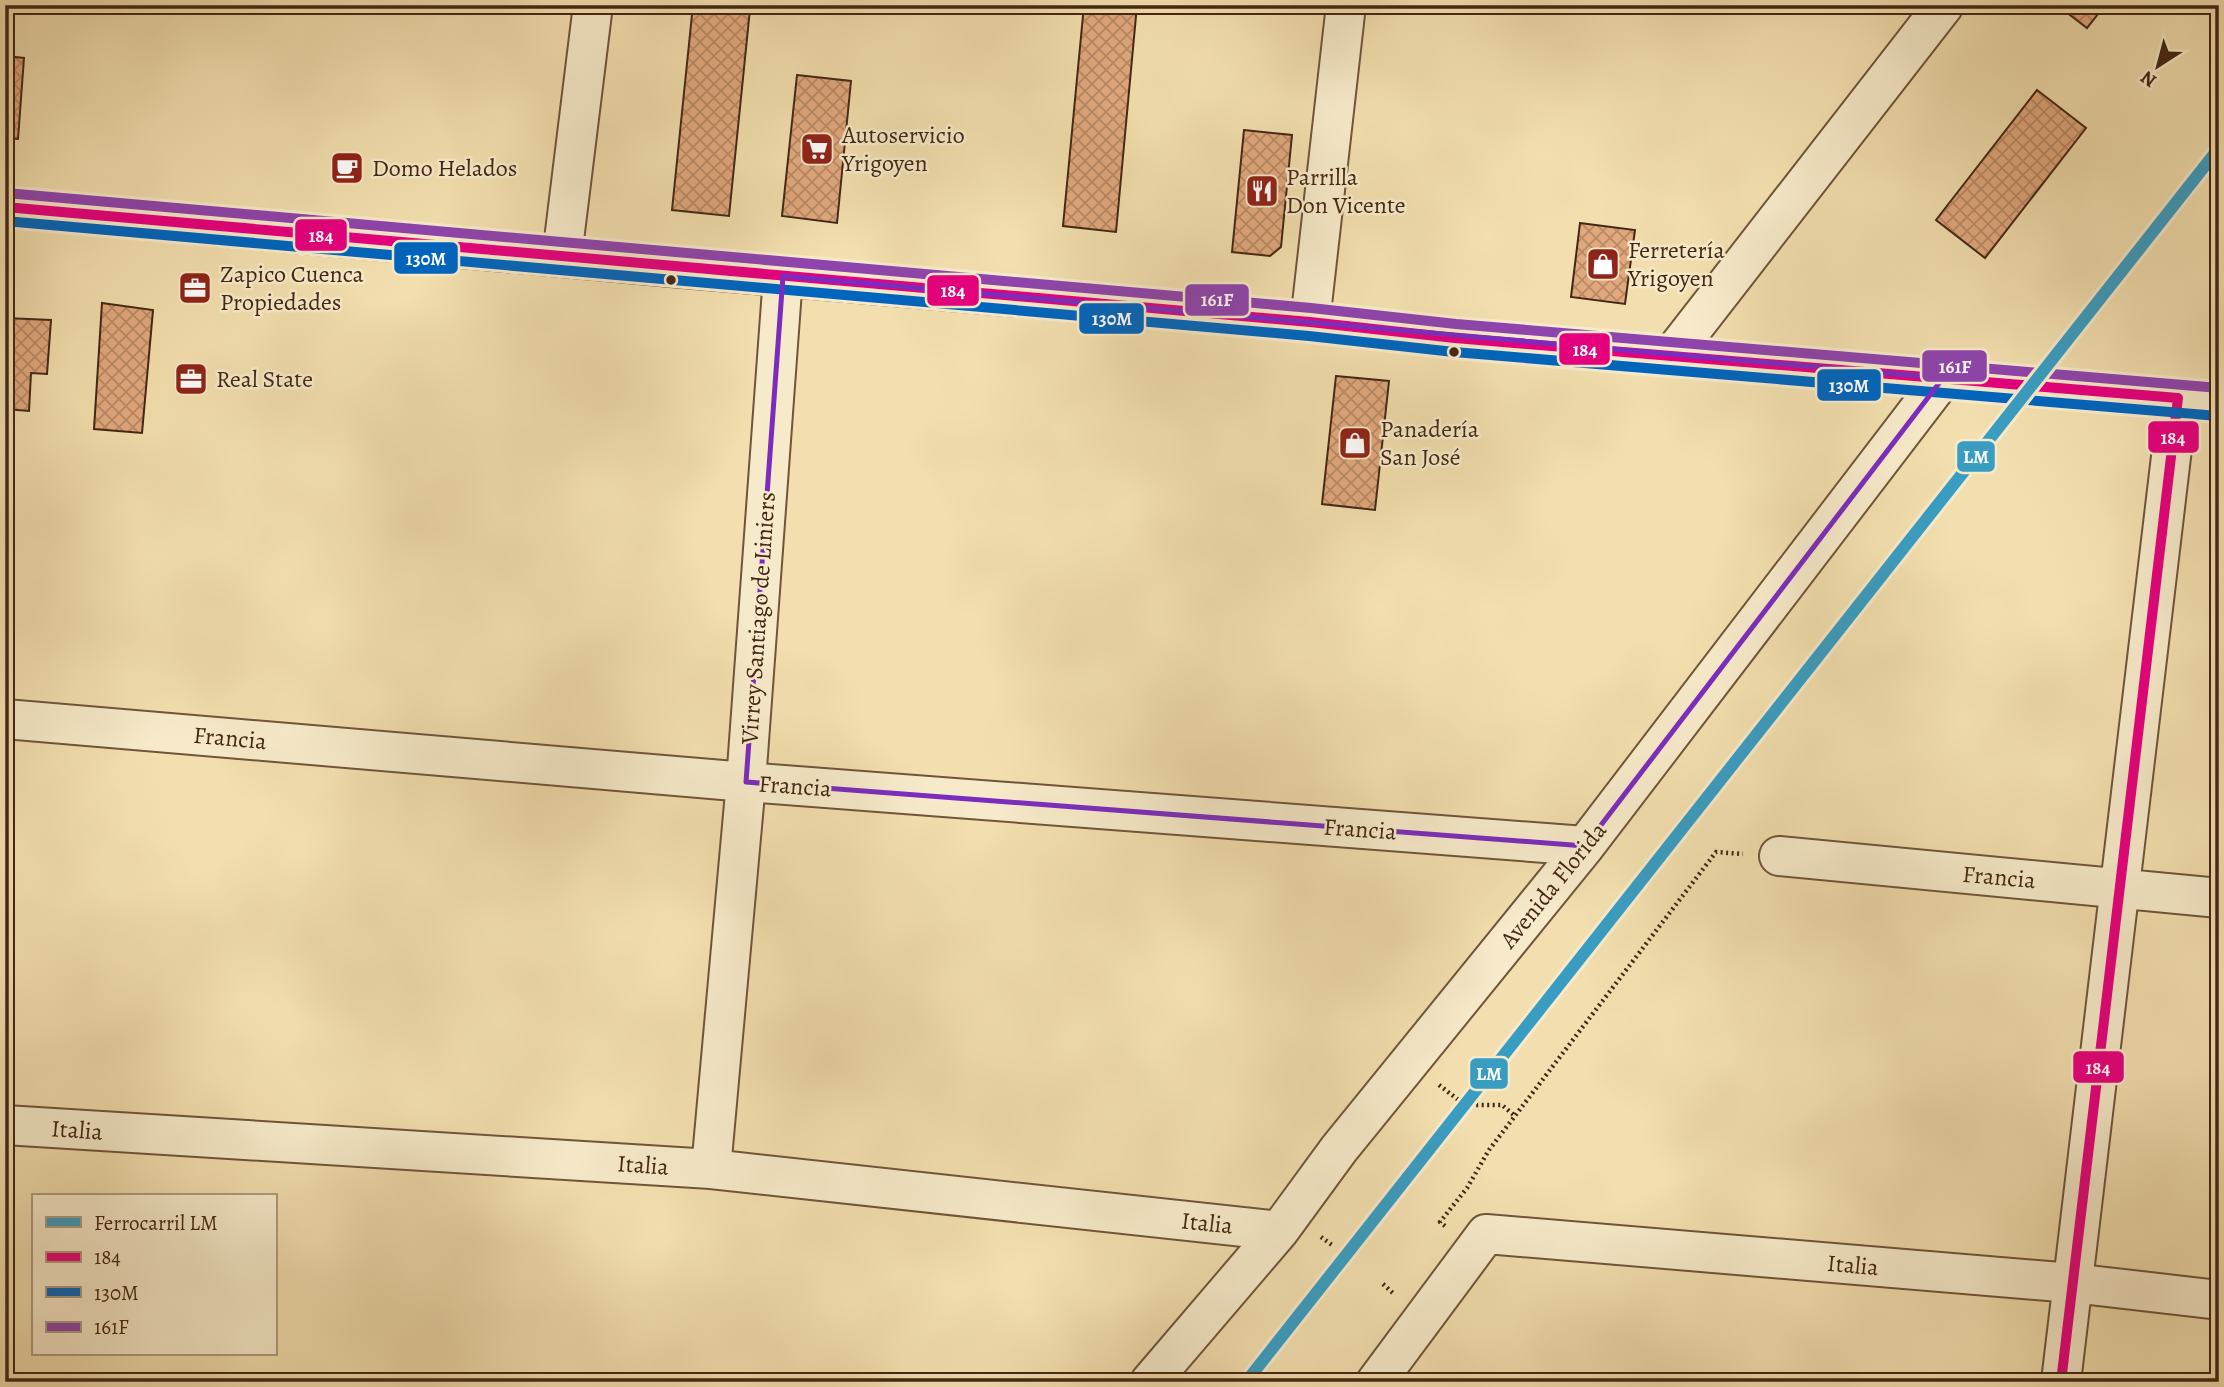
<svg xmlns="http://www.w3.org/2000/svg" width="2224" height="1387" viewBox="0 0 2224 1387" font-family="Alegreya,serif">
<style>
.building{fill:url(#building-cross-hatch);stroke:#432714;stroke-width:2}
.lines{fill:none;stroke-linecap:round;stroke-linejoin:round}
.street-casing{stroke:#6f553a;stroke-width:42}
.secondary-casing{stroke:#432714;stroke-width:42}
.path{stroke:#432714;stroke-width:4.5;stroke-dasharray:2 3.5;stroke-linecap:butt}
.street{stroke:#f7eaca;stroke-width:38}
.secondary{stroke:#f7eaca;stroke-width:38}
.bus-1-casing{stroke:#f7eaca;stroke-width:16}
.bus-2-casing{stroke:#f7eaca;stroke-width:16}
.bus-3-casing{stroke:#f7eaca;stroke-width:16}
.bus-1{stroke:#e5007d;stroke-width:10}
.bus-2{stroke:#0065bd;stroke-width:10}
.bus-3{stroke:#8e44ad;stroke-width:10}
.rail-1-casing{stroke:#f7eaca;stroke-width:18}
.rail-1{stroke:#399dc2;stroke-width:12}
.marked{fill:none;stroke:#7b2cbf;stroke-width:5;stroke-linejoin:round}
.bus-dot{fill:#432714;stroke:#f7eaca;stroke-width:2.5}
.labels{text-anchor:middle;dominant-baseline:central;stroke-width:5;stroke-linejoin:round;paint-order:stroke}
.poi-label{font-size:24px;fill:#432714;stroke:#f7eaca;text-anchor:start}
.street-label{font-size:24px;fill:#432714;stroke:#f7eaca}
.line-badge{stroke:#f7eaca;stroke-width:2.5}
.badge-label{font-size:19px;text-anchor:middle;font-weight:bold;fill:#fff}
</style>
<defs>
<pattern id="building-cross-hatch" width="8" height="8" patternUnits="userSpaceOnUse" patternTransform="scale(1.75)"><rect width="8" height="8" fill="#e1a87d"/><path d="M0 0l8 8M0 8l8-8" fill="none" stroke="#b88965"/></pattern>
</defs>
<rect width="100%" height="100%" fill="#f2deae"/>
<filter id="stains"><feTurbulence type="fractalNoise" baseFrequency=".00286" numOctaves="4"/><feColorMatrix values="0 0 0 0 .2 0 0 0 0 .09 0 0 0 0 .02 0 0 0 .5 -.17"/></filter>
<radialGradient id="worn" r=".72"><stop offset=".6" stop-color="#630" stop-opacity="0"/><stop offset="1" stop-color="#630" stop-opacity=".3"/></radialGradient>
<path class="building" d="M693 5H720L750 9 729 216 672 210Z
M1084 5H1137L1116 232 1063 226Z
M2057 5H2105L2087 28Z
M5 56 24 58 18 139 5 138Z
M797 75 851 81 837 223 782 216Z
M2037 90 2086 128 1985 258 1936 220Z
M1244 130 1292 135 1281 247 1270 256 1232 252Z
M1580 223 1635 230 1625 304 1571 297Z
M102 303 153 310 142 433 94 429Z
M5 318 51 320 47 374 31 373 29 411 5 409Z
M1336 376 1389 381 1375 510 1322 504Z"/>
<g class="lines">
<defs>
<path id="street" d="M562 256 593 5
M1310 322 1346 5
M1672 355 1944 5
M5 719 746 782 1585 846
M1779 856 2219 898
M5 1125 711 1169 1279 1231
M711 1169 746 782 783 276
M1150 1382 1279 1231 1339 1149 1585 846 1943 378
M1376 1382 1486 1234 2072 1283 2219 1300
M2061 1382 2178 398"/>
<path id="secondary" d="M5 207 672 267 1310 322 1455 338 2219 402"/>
</defs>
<use href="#street" class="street-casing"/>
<use href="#secondary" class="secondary-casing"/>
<path class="path" d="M1439 1085 1465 1105H1502L1515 1116
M1445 1226 1440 1222 1467 1188 1489 1150 1716 852 1743 854
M1321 1237 1332 1245
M1383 1284 1394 1294"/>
<use href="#street" class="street"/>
<use href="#secondary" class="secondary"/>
<defs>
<path id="bus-1" d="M5 207 1310 322 1455 338 2178 398 2061 1382"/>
<path id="bus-2" d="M5 221 1309 336 1454 352 2218 416"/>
<path id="bus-3" d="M6 193 1311 308 1456 324 2219 388"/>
</defs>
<use href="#bus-1" class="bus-1-casing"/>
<use href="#bus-2" class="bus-2-casing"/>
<use href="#bus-3" class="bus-3-casing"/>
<use href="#bus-1" class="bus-1"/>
<use href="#bus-2" class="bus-2"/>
<use href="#bus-3" class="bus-3"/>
<defs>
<path id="rail-1" d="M1246 1382 2219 148"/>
</defs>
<use href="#rail-1" class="rail-1-casing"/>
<use href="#rail-1" class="rail-1"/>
</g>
<path class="marked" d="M783 276 1943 378 1585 846 746 782Z"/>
<defs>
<symbol id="supermarket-square" viewBox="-11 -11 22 22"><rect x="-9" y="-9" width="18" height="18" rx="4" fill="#8f2418" stroke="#f7eaca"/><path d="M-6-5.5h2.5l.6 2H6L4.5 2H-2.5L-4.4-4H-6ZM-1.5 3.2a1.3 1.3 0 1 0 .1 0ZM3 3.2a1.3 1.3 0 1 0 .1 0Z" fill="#fff"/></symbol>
<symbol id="cafe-square" viewBox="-11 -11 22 22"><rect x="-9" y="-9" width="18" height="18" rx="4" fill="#8f2418" stroke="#f7eaca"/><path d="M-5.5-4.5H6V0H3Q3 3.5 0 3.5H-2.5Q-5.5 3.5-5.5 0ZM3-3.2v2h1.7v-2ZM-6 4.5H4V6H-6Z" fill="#fff"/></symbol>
<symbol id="restaurant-square" viewBox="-11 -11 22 22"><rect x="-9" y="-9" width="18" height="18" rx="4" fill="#8f2418" stroke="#f7eaca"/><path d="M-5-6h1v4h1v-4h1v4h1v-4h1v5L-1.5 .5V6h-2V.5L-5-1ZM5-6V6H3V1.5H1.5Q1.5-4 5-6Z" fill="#fff"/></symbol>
<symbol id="shop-square" viewBox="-11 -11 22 22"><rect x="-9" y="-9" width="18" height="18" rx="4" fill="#8f2418" stroke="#f7eaca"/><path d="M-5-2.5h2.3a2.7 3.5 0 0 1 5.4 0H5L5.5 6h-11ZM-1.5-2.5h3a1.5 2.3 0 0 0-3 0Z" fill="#fff"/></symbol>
<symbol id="office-square" viewBox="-11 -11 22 22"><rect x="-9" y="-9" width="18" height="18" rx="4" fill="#8f2418" stroke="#f7eaca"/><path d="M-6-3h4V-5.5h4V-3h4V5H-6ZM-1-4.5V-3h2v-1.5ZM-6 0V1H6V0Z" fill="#fff"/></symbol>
</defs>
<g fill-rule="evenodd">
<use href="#supermarket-square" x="798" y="130" width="38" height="38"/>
<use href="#cafe-square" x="328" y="149" width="38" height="38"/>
<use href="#restaurant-square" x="1243" y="172" width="38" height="38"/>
<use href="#shop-square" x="1584" y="245" width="38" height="38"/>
<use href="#office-square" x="176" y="269" width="38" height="38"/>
<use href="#office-square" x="172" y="360" width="38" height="38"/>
<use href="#shop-square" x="1336" y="424" width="38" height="38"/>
</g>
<g class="bus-dot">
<circle cx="671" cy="280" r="6"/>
<circle cx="1454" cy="352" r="6"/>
</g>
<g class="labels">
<g class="poi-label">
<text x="842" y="135">Autoservicio<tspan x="842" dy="28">Yrigoyen</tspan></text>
<text x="372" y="168">Domo Helados</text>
<text x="1286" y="177">Parrilla<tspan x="1286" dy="28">Don Vicente</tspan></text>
<text x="1628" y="250">Ferretería<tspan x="1628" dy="28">Yrigoyen</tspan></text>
<text x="220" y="274">Zapico Cuenca<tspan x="220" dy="28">Propiedades</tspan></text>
<text x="216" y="379">Real State</text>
<text x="1380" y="429">Panadería<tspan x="1380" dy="28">San José</tspan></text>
</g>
<g class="street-label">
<text transform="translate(758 618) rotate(-86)">Virrey Santiago de Liniers</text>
<text transform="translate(230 738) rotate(5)">Francia</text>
<text transform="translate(795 786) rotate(4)">Francia</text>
<text transform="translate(1360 829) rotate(4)">Francia</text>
<text transform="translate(1999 877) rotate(5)">Francia</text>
<text transform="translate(1553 885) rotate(-51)">Avenida Florida</text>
<text transform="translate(77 1130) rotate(4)">Italia</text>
<text transform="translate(643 1165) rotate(4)">Italia</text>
<text transform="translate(1207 1223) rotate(6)">Italia</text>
<text transform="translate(1853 1265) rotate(5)">Italia</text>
</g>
</g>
<g class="line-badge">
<rect x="294" y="218" width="54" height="34" rx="7" fill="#e5007d"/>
<rect x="393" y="241" width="66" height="34" rx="7" fill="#0065bd"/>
<rect x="926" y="274" width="54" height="33" rx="7" fill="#e5007d"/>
<rect x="1184" y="283" width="66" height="34" rx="7" fill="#8e44ad"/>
<rect x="1078" y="302" width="67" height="33" rx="7" fill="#0065bd"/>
<rect x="1558" y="332" width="53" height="34" rx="7" fill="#e5007d"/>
<rect x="1921" y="349" width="67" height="34" rx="7" fill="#8e44ad"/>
<rect x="1816" y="368" width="66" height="34" rx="7" fill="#0065bd"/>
<rect x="2147" y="420" width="53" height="34" rx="7" fill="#e5007d"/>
<rect x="1956" y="440" width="40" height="33" rx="7" fill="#399dc2"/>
<rect x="2072" y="1050" width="53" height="34" rx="7" fill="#e5007d"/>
<rect x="1469" y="1057" width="40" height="33" rx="7" fill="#399dc2"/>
</g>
<g class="badge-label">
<text x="321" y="242">184</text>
<text x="426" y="265">130M</text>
<text x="953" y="297">184</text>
<text x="1217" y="306">161F</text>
<text x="1112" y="325">130M</text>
<text x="1585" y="356">184</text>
<text x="1955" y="373">161F</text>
<text x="1849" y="392">130M</text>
<text x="2173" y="444">184</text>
<text x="1976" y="463">LM</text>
<text x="2098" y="1074">184</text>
<text x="1489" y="1080">LM</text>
</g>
<rect width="2224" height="1387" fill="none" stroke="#f2deae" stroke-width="28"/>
<rect x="7" y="7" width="2210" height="1373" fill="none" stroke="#432714" stroke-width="3.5"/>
<rect x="14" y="14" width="2196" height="1359" fill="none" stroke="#432714" stroke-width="2"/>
<rect x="32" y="1194" width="245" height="161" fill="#f7eaca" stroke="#af9c81" stroke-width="2"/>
<rect x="46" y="1217" width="35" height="10" fill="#399dc2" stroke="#af9c81" stroke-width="2"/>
<text x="94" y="1230" font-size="21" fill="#432714">Ferrocarril LM</text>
<rect x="46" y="1252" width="35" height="10" fill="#e5007d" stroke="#af9c81" stroke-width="2"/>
<text x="94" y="1264" font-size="21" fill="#432714">184</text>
<rect x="46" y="1287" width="35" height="10" fill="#0065bd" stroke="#af9c81" stroke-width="2"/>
<text x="94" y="1300" font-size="21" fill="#432714">130M</text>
<rect x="46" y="1322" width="35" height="10" fill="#8e44ad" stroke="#af9c81" stroke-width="2"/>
<text x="94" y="1334" font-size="21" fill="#432714">161F</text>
<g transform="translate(2158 66) rotate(216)" stroke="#f7eaca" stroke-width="5" paint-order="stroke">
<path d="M0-5L12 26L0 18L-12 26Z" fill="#432714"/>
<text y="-10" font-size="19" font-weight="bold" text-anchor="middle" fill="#432714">N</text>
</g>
<rect width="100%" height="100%" filter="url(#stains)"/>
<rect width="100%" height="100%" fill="url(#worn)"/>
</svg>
